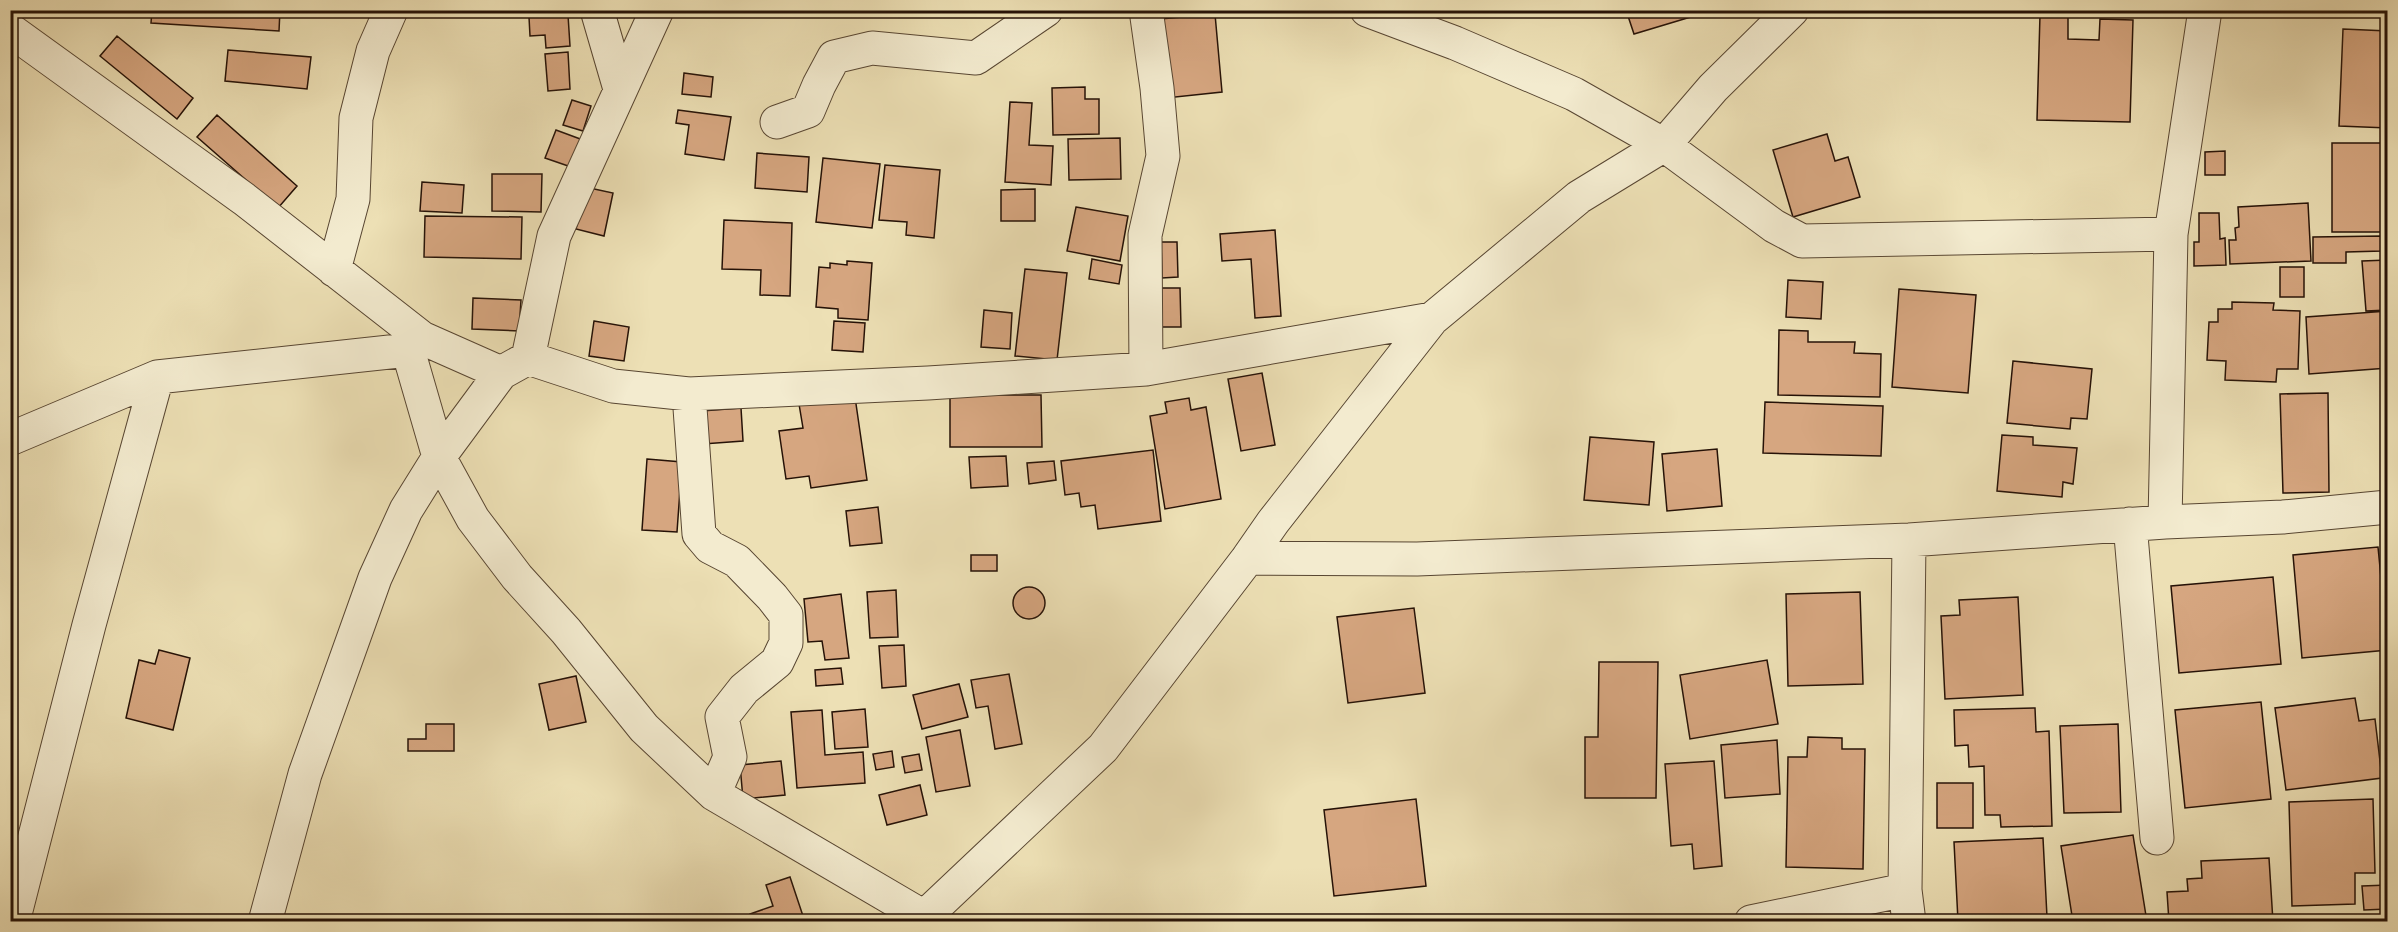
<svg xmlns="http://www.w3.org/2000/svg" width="2398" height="932" viewBox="0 0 2398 932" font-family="'IM FELL DW Pica',serif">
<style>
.building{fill:#d6a680;stroke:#261207;stroke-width:1.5}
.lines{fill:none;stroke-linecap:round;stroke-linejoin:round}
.minor-casing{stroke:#584632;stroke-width:35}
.minor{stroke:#f3ebcf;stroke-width:33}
</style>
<rect width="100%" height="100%" fill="#ede0b5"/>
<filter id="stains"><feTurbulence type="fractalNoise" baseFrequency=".00333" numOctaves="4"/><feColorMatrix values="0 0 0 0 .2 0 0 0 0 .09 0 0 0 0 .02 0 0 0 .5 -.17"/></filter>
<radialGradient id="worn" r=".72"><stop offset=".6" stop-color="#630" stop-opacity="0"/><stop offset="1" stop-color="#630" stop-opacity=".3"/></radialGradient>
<path class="building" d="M152 10H280L279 31 151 23Z
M530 10H570V13L531 17Z
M1626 10H1714L1634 34Z
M1215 14 1222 92 1166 98 1160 19Z
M568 15 570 46 546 48 545 35 530 36 529 17Z
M2040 15H2068V39L2099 40 2100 19 2133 20 2130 122 2037 120Z
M2343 29 2388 31V128L2339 126Z
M117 36 193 98 177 119 100 56Z
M228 50 311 57 307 89 225 81Z
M568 52 570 89 548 91 545 54Z
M684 73 713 77 711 97 682 94Z
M1085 87V99H1099V134L1053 135 1052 88Z
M572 100 591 106 583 131 563 125Z
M1010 102 1032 103 1029 145 1053 146 1051 185 1005 182Z
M678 110 731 117 724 160 685 154 689 125 676 123Z
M217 115 297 186 278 208 197 137Z
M556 130 583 140 574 168 545 158Z
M1827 134 1835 161 1848 157 1860 197 1793 217 1773 150Z
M1120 138 1121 179 1069 180 1068 139Z
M2332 143H2388V232H2332Z
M2225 151V175H2205V152Z
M757 153 809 157 807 192 755 188Z
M823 158 880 164 872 228 816 222Z
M885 165 940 170 934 238 906 235 907 222 879 220Z
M492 174H542L541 212 492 211Z
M422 182 464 185 462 213 420 211Z
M585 187 613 193 604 236 576 229Z
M1035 189V221H1001V190Z
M2308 203 2311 261 2230 264 2229 240H2236L2235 228 2239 227 2238 207Z
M1076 207 1128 216 1120 261 1067 251Z
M2199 213H2219L2220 239 2225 238 2226 265 2194 266V242H2199Z
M425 216 522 217 521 259 424 257Z
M724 220 792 223 790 296 760 295 761 270 722 269Z
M1275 230 1281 316 1255 318 1251 259 1222 261 1220 234Z
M2382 236V251L2346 252V263H2313V237Z
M1161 242H1177L1178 277 1162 278Z
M1092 259 1122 265 1119 284 1089 279Z
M2388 260V310L2366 311 2362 261Z
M847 261 872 263 868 320 838 318V309L816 307 819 267 830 268V263L847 265Z
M2280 267H2304V297H2280Z
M1025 269 1067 273 1057 360 1015 356Z
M1788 280 1823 282 1821 319 1786 317Z
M1154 288H1180L1181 327H1155Z
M1899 289 1976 295 1968 393 1892 387Z
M473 298 521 300 519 331 472 329Z
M2232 302 2274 303 2273 310 2300 311 2298 369H2277L2276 382 2225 380 2226 361 2207 360 2209 322H2218V309H2232Z
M984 310 1012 313 1010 349 981 347Z
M2388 311V368L2309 374 2306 317Z
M594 321 629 327 624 361 589 356Z
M834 321 865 323 863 352 832 350Z
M1779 330 1808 331V342H1855L1854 353 1881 354 1880 397 1778 395Z
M2013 361 2092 369 2087 419 2071 418 2070 429 2007 423Z
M1262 373 1275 445 1241 451 1228 379Z
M2328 393 2329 492 2283 493 2280 394Z
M950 395H1041L1042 447H950Z
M855 397 867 480 811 488 809 476 786 479 779 431 803 428 799 404Z
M1189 398 1191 410 1206 407 1221 499 1165 509 1150 416 1167 413 1165 402Z
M1765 402 1883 406 1881 456 1763 453Z
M741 408 743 441 703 444 701 411Z
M2002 435 2033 437V445L2077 448 2073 484 2063 482 2062 497 1997 491Z
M1590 437 1654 442 1649 505 1584 500Z
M1717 449 1722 506 1667 511 1662 454Z
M1153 450 1161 521 1098 529 1095 505 1081 507 1079 493 1065 495 1061 461Z
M1006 456 1008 486 971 488 969 457Z
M647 459 682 462 677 532 642 530Z
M1054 461 1056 480 1029 484 1027 463Z
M878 507 882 543 850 546 846 511Z
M2378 547 2388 650 2302 658 2293 555Z
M971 555H997V571H971Z
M2273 577 2281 664 2179 673 2171 586Z
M1013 603a16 16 0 1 1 32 0a16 16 0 1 1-32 0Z
M896 590 898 637 870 638 867 592Z
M1860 592 1863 684 1788 686 1786 594Z
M841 594 849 658 825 660 822 641 808 642 804 599Z
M2018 597 2023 695 1945 699 1941 616 1960 615 1959 600Z
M1414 608 1425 693 1348 703 1337 617Z
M904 645 906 686 882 688 879 646Z
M159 650 190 658 173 730 126 718 139 660 155 664Z
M1767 660 1778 724 1690 739 1680 675Z
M1599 662H1658L1656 798H1585V737H1598Z
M841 668 843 684 816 686 815 670Z
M1009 674 1022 744 995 749 988 706 976 708 971 680Z
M576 676 586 722 549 730 539 684Z
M959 684 968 717 922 729 913 695Z
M2355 698 2359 721 2375 719 2382 778 2286 790 2275 708Z
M2261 702 2271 799 2185 808 2175 710Z
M2035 708 2036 732 2049 731 2052 826 2001 827 2000 815H1985L1984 766 1969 767 1968 745 1955 746 1954 710Z
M865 709 868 747 835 749 832 712Z
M822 710 825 755 863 752 865 783 797 788 791 712Z
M426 724H454V751H408V739H426Z
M2118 724 2121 812 2064 813 2060 726Z
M960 730 970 786 936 792 926 737Z
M1808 737 1842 738V749H1865L1863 869 1786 867 1788 757H1807Z
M1777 740 1780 794 1725 798 1721 745Z
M892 751 894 767 876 770 873 754Z
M919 754 922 770 905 773 902 757Z
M781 761 785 795 743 799 740 765Z
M1714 761 1722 866 1694 869 1692 844 1671 846 1665 764Z
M1937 783H1973V828H1937Z
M920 785 927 815 887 825 879 795Z
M1416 799 1426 886 1334 896 1324 810Z
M2373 799 2375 873H2355V904L2292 906 2289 802Z
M2133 835 2147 922H2073L2061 846Z
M2043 838 2047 917 1958 921 1954 842Z
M2269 858 2273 922H2169L2167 892 2188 891 2187 879 2202 878 2201 861Z
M790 877 805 922H752L750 914 773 906 766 885Z
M2388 885V909L2364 910 2362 886Z"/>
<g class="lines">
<defs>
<path id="minor" d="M597 10 620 89
M1146 10 1157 88 1163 156 1145 235 1146 369
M1367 10 1455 43 1574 94 1664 145 1774 226 1802 241 2171 234
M10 30 244 199 422 338 501 373 528 358 613 386 689 394 928 383 1146 369 1432 319
M777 122 808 111 819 85 834 57 872 48 976 58 1046 10
M334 270 353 199 356 118 373 51 391 10
M408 350 439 457 473 519 517 577 566 631 644 728 714 794 924 917
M528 358 554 236 657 10
M689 394 699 534 710 547 737 561 772 597 786 615V643L777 662 744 689 722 717 730 757 714 794
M10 439 157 377 408 350 422 338
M2165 522 2171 234 2205 10
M2130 524 2157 838
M1909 540 1905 890 1909 922
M1248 558 1417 559 1909 540 2165 522 2283 517 2388 507
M13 922 89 625 157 377
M265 922 305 774 375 578 406 510 439 457 501 373
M919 922 1103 748 1248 558 1273 522 1432 319 1579 197 1664 145 1713 88 1792 10
M1751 922 1905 890"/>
</defs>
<use href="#minor" class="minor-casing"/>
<use href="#minor" class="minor"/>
</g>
<rect width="2398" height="932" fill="none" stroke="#ede0b5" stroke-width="36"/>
<rect x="12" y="12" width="2374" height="908" fill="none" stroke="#261207" stroke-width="3"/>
<rect x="18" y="18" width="2362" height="896" fill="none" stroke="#261207" stroke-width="1.5"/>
<rect width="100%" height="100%" filter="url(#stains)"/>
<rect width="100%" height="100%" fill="url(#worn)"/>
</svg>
